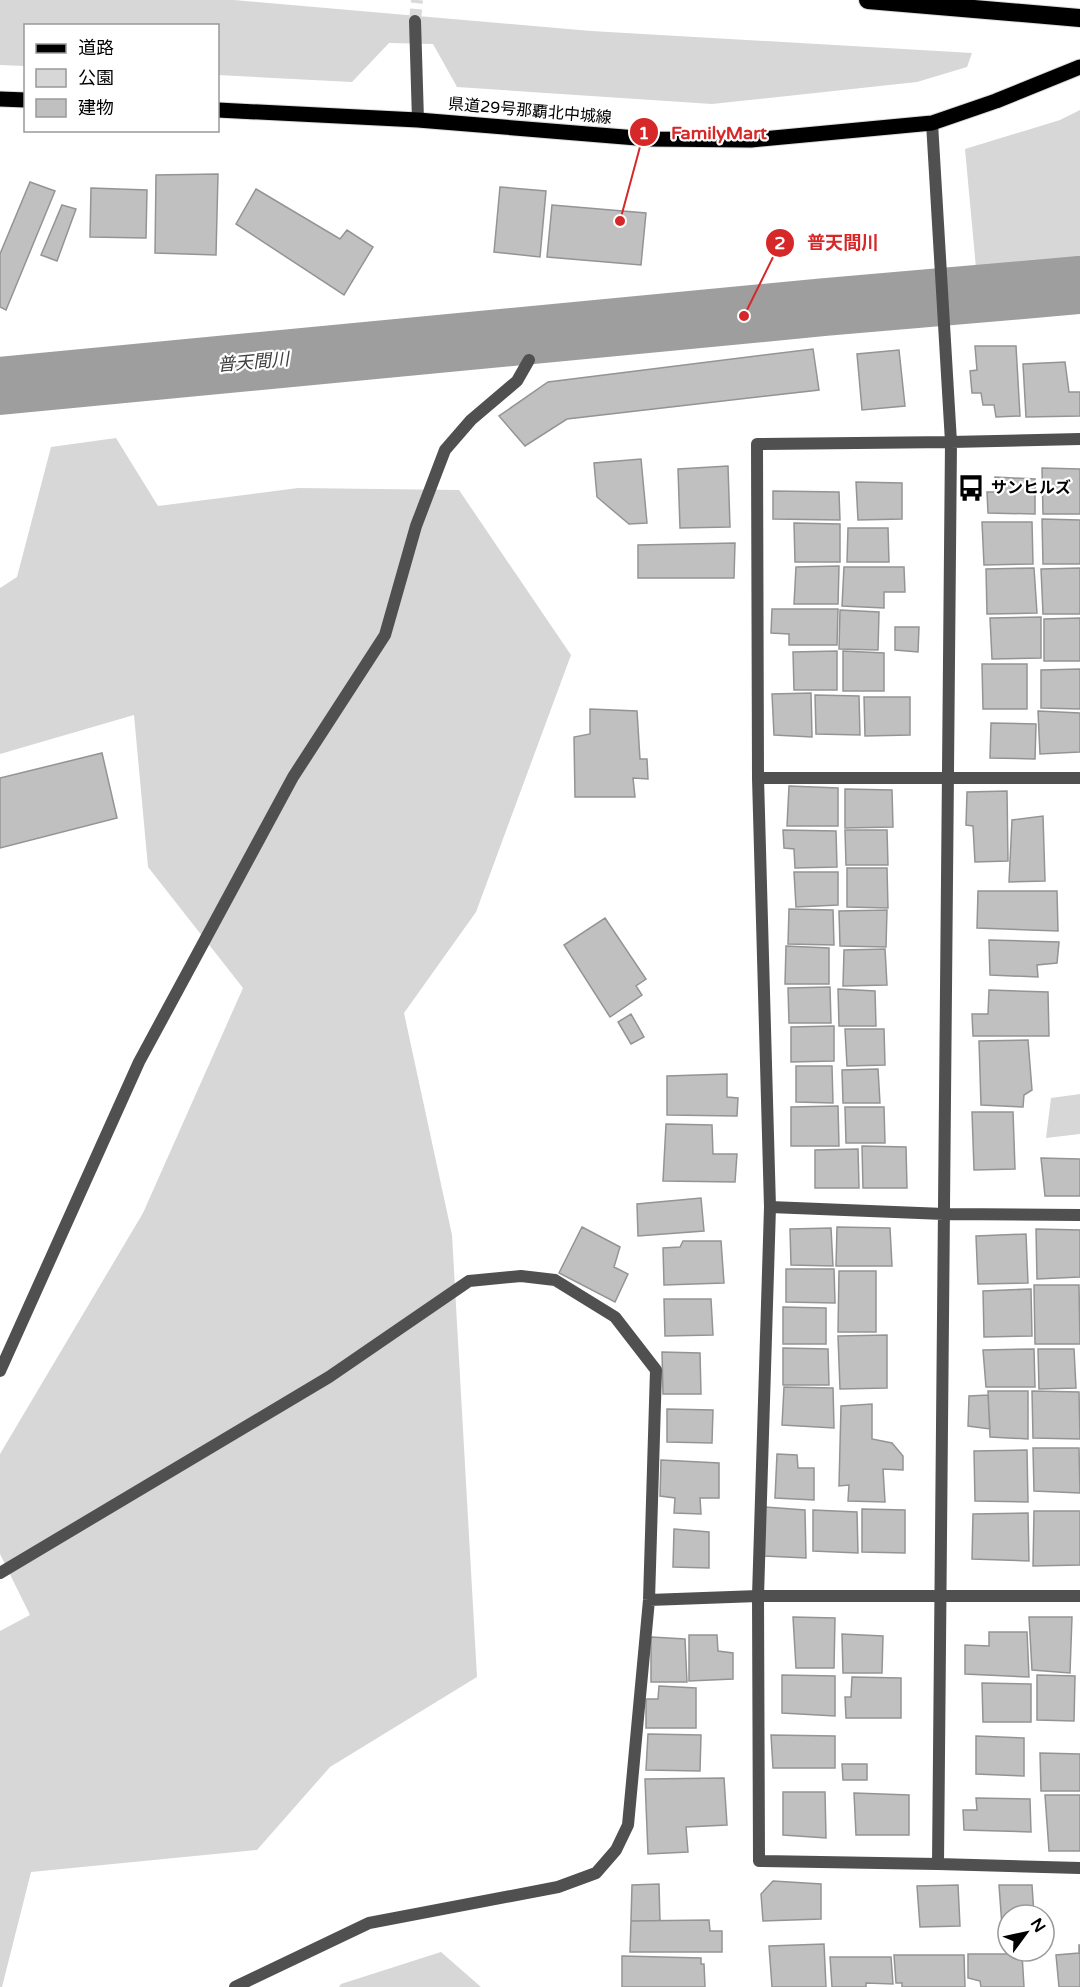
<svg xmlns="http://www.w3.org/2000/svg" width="1080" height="1987" viewBox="0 0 1080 1987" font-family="'Varela Round','Noto Sans JP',sans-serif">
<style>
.green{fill:#d7d7d7}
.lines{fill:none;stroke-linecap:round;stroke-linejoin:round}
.river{stroke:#9e9e9e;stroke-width:58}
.building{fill:#c0c0c0;stroke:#949494;stroke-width:1.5}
.minor-tunnel{stroke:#d9d9d9;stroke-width:12;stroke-dasharray:12 6;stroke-linecap:butt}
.primary-casing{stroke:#dbdbdb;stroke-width:17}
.motorway-casing{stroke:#dbdbdb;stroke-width:20}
.minor{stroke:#505050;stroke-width:12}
.primary{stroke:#000;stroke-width:15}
.motorway{stroke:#000;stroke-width:18}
.labels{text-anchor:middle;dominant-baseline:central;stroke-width:4.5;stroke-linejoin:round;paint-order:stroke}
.street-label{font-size:16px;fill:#000;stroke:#fff}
.poi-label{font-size:16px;font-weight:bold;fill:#000;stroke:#fff;text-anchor:start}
.water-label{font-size:18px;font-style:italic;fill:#3f3f3f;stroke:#fff}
.leader{fill:none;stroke:#d62828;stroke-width:2}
.callout-dot{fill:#d62828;stroke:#fff;stroke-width:2}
.mark-label{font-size:18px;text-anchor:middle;font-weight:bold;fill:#fff}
.callout-label{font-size:18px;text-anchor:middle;font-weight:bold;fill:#d62828;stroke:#fff;stroke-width:4.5;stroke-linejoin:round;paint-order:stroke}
</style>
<rect width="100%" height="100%" fill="#fff"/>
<path class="green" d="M0 0H234L591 31 972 53 967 67 917 82 712 104 457 87 433 44 389 43 352 82 218 75V26H26L25 66 0 65Z
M1080 110V270L977 279 965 149 1060 120Z
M116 438 158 506 298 488 459 490 571 655 476 912 404 1013 452 1235 477 1677 330 1767 257 1850 31 1872 2 1987H0V1631L30 1615 0 1554V1454L143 1213 243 988 148 867 134 715 0 754V588L17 577 51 447Z
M1080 1094V1134L1046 1138 1051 1098Z
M441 1952 481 1987H339L341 1984Z"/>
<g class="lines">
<path class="river" d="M0 386 825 307 1080 285"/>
</g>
<path class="building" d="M218 174 216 255 155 253 156 175Z
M30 182 55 191 6 310 0 307V254Z
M500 187 546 191 540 257 494 252Z
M91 188 147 190 146 238 90 237Z
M256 189 340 239 347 230 373 247 344 295 236 224Z
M62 205 76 209 57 261 41 255Z
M552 205 646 213 641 265 547 257Z
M975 346H1016L1020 416 996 417 994 405H983L981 393H972L970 371 977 370Z
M813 349 819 390 567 419 525 446 499 416 548 382Z
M899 350 905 406 862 410 857 354Z
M1065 362 1069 392H1080V416L1026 417 1023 364Z
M641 459 647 523 629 524 597 497 594 463Z
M728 466 730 527 680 528 678 469Z
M1042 468 1080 469V514H1043Z
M995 477 1035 479V514L988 513 987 492H995Z
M856 482 902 483V519L858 520Z
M773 491 839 492 840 520 773 519Z
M1042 519 1080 520V564H1043Z
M982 522H1032L1033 564 984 565Z
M794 523 840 524V562H795Z
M848 528H888L889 562H847Z
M735 543 734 578H638V545Z
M839 566 838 604H794L796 567Z
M844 567H904L905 592H884V608L842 606Z
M1034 568 1037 613 987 614 986 569Z
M1080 568V614H1043L1041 569Z
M772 609H838L837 645H789V634L771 633Z
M840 610 879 612 878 650 839 649Z
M1041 617V658L992 659 990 618Z
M1080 618V661H1044V619Z
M895 627H919L918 652 895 650Z
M837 651V690H794L793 652Z
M843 651 884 653V691H843Z
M982 664H1027V709H983Z
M1080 669V709L1041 708V670Z
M811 693 812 737 774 735 772 694Z
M815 695 859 696 860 735 816 734Z
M864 697H910V735L865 736Z
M590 709 637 711 640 759H647L648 779 633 778 635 797H575L574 737 590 734Z
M1038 711 1080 713V752L1040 754Z
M991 723 1036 724 1035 759 990 758Z
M102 753 117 818 0 848V778Z
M789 786 838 788V826H787Z
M845 789 892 790 893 827 845 828Z
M1007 791 1008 861 975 862 973 826 966 825 967 792Z
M1043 816 1045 881 1009 882 1012 820Z
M783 830 836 831 837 867 795 868 794 849 784 848Z
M845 830H887L888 865H846Z
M847 868H887L888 908 847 907Z
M794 872H838V905L796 907Z
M978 891H1057L1058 931 977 928Z
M789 909 833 910 834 945 788 944Z
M887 910 886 947 840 946 839 911Z
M605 918 646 979 636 986 642 995 610 1017 564 945Z
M989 940 1059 942 1057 963 1037 965 1038 977 990 975Z
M786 946 829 948V984H785Z
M885 949 887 985 843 986 844 950Z
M830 987 831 1023H789L788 988Z
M838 989 875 991 876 1026H839Z
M989 990 1048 992 1049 1036H973L972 1014H988Z
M631 1014 644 1037 631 1044 618 1022Z
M834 1026V1061L791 1062V1027Z
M845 1029H884L885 1065 847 1066Z
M1028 1040 1032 1090 1024 1095 1023 1107 981 1105 979 1041Z
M796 1066H832L833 1103 796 1102Z
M878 1069 880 1103H843L842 1070Z
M727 1074V1097L738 1098 737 1116 667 1115V1076Z
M838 1106 839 1146H791V1107Z
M845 1107H884L885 1143H846Z
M972 1112H1013L1015 1169 974 1170Z
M666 1124 712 1125 713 1154H737L735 1182 663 1181Z
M862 1146 906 1147 907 1188H863Z
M858 1149 859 1188H815V1150Z
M1041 1158 1080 1159V1196H1045Z
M701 1198 704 1231 638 1236 637 1204Z
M582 1227 620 1247 614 1267 628 1274 615 1302 559 1273Z
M837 1227 890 1228 892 1266H836Z
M831 1228 833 1266 791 1265 790 1229Z
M1036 1229 1080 1230V1277L1037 1279Z
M1026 1234 1028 1283 978 1284 976 1236Z
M683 1241H721L724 1283 664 1285 663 1248 680 1247Z
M786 1269H834L835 1303 786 1302Z
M839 1271H876V1332H838Z
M1034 1285H1079L1080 1344H1035Z
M1031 1289 1032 1336 984 1337 983 1291Z
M664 1299H711L713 1335 665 1336Z
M783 1307 826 1308V1344H783Z
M887 1335V1388L840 1389 838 1336Z
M783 1348 828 1349 829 1385H783Z
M1034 1349 1035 1387H986L983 1350Z
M1038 1349H1074L1076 1388 1039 1389Z
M662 1352 700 1353 701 1394H663Z
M784 1387 833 1388 834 1428 782 1425Z
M988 1391H1028V1439L990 1437Z
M1032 1391 1079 1392 1080 1439 1033 1438Z
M988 1395 990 1429 968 1426 969 1396Z
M872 1404V1439L892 1443 903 1456V1470L883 1469 885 1502 848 1501 849 1485 839 1486 841 1406Z
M667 1409 713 1410 712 1443 667 1442Z
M1033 1448H1079L1080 1493 1034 1491Z
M1027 1450 1028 1502 975 1501 974 1451Z
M777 1454 797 1455 798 1468H814V1500L775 1498Z
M661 1460 719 1463V1498H700L701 1514 674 1513 675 1498 660 1496Z
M765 1507 805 1510 806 1558 764 1556Z
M862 1509 905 1510V1553L862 1552Z
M813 1510 857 1512 858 1553 813 1551Z
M1034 1511H1080V1565L1033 1566Z
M1028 1513 1029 1561 972 1559 973 1514Z
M674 1529 709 1532V1568L673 1567Z
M793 1617 835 1618 834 1668H796Z
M1029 1617H1072L1070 1673 1032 1670Z
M989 1632H1027L1029 1677 965 1674V1645L989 1646Z
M842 1634 883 1636 882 1673H843Z
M689 1635H717L718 1651 733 1653V1679L689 1681Z
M651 1637 685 1639 687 1682H651Z
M782 1675 835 1676V1716L782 1713Z
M1037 1675 1075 1676 1074 1721 1037 1720Z
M852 1677 901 1678V1718H846L845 1697H851Z
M982 1683 1031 1684V1722H983Z
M659 1686 696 1688V1728H646V1699H658Z
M648 1734 701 1735 700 1771 646 1770Z
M771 1735 835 1736V1768H773Z
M976 1736 1024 1738V1776L976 1774Z
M1040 1753 1080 1754V1791H1041Z
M842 1764H867V1780H843Z
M724 1778 727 1825 686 1827 688 1852 648 1854 645 1779Z
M783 1792H825L826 1838 783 1835Z
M854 1793 909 1795V1835H856Z
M1045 1795H1080V1851H1049Z
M976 1798 1030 1799 1031 1832 964 1830 963 1810H977Z
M773 1881 821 1884V1919L763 1921 761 1894Z
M659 1884 660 1921H631L632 1885Z
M958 1885 960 1926 920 1927 917 1886Z
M999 1885H1032L1034 1915H1008V1940H1003Z
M709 1920 710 1931H722V1952H630L631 1921Z
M824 1944 826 1987H772L769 1946Z
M1079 1945H1080V1987H1059L1056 1955 1079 1953Z
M968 1954H1022L1024 1987H981L980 1981 968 1978Z
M894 1955H964L965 1987H902V1983H896Z
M622 1956 701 1958V1964H704L705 1987H622Z
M830 1957H891L893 1984 866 1983V1987H832Z"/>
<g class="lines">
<path class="minor-tunnel" d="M415 21 417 0"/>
<defs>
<path id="primary" d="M0 99 26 100
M218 110 418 120 649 139 751 140 932 123 996 101 1080 67"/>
<path id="motorway" d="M868 0 1080 18"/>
</defs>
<use href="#primary" class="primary-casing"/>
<use href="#motorway" class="motorway-casing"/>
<path class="minor" d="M415 21 418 120
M932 123 951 442 938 1864 1080 1868
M758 778H1080
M770 1207 944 1214 1080 1215
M0 1371 139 1062 293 777 385 635 416 526 445 450 471 420 517 381 529 360
M0 1573 329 1377 469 1281 521 1276 555 1280 615 1317 656 1370 649 1600 628 1825 616 1850 596 1873 558 1887 369 1923 235 1987
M649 1600 758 1596H1080
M938 1864 759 1861 758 1596 770 1207 758 778 757 444 951 442 1080 439"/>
<use href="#primary" class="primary"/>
<use href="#motorway" class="motorway"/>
</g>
<defs>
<symbol id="bus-bare" viewBox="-9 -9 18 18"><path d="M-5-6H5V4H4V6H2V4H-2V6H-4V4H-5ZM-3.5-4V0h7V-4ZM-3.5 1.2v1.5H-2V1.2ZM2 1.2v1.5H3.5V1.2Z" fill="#000" stroke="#fff" stroke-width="2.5" paint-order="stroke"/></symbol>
</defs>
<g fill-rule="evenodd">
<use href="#bus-bare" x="952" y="469" width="38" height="38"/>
</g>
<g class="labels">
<g class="street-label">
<text transform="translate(530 111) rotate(5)">県道29号那覇北中城線</text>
</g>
<g class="poi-label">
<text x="991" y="488">サンヒルズ</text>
</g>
<g class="water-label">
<text transform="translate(253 362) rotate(-5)">普天間川</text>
</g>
</g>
<path class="leader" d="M620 221L644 132M744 316L780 243"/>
<g class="callout-dot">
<circle cx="620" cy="221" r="6"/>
<circle cx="744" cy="316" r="6"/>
<circle cx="644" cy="132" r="15"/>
<circle cx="780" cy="243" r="15"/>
</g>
<g class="mark-label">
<text x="644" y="139">1</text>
<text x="780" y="249">2</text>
</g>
<g class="callout-label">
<text x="719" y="139">FamilyMart</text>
<text x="843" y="249">普天間川</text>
</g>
<rect x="24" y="24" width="195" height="108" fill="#ffffff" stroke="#999999" stroke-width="1.5"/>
<rect x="36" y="44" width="30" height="9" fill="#000000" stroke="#999999" stroke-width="1.5"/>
<text x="78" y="54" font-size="18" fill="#000000">道路</text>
<rect x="36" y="69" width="30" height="18" fill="#d7d7d7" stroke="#999999" stroke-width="1.5"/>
<text x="78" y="84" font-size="18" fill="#000000">公園</text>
<rect x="36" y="99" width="30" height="18" fill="#c0c0c0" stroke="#999999" stroke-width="1.5"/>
<text x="78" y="114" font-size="18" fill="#000000">建物</text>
<g transform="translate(1026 1933) rotate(57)"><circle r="28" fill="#ffffff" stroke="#999999" stroke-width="1.5"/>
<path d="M0-4.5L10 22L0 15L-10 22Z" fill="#000000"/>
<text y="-9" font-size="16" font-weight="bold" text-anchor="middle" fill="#000000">N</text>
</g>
</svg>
